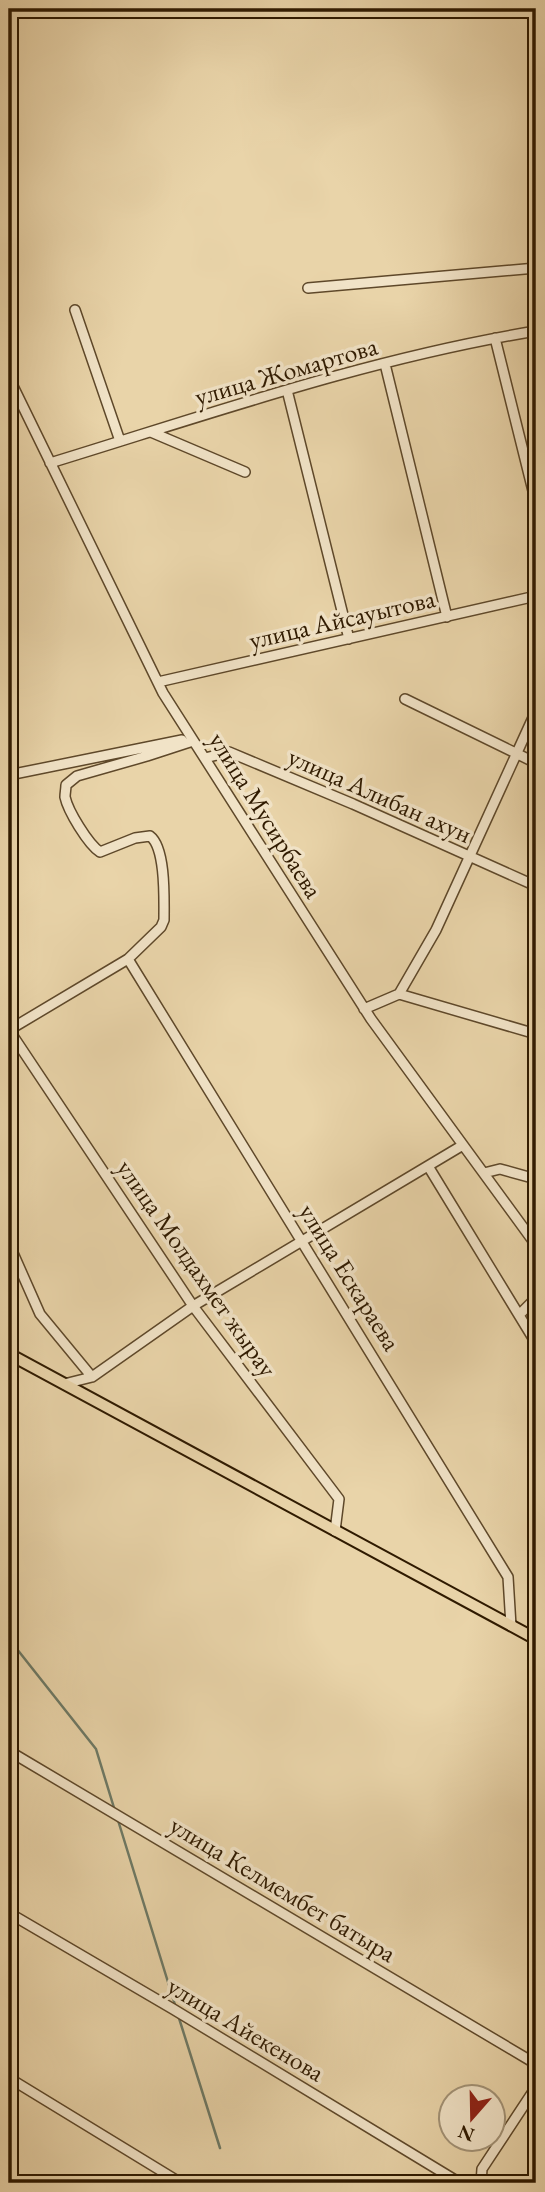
<svg xmlns="http://www.w3.org/2000/svg" width="545" height="2192" viewBox="0 0 545 2192" font-family="'EB Garamond',serif">
<style>
.lines{fill:none;stroke-linecap:round;stroke-linejoin:round}
.stream{stroke:#6d7965;stroke-width:2.5}
.minor-casing{stroke:#5e482a;stroke-width:12}
.major-casing{stroke:#2f1a00;stroke-width:14}
.minor{stroke:#f1e3c7;stroke-width:9}
.major{stroke:#e9d4a9;stroke-width:10}
.labels{text-anchor:middle;dominant-baseline:central;stroke-width:7;stroke-linejoin:round;paint-order:stroke}
.street-label{font-size:26px;fill:#2f1a00;stroke:#f1e3c7}
</style>
<rect width="100%" height="100%" fill="#e9d4a9"/>
<filter id="stains"><feTurbulence type="fractalNoise" baseFrequency=".00286" numOctaves="4"/><feColorMatrix values="0 0 0 0 .2 0 0 0 0 .09 0 0 0 0 .02 0 0 0 .5 -.17"/></filter>
<radialGradient id="worn" r=".72"><stop offset=".6" stop-color="#630" stop-opacity="0"/><stop offset="1" stop-color="#630" stop-opacity=".3"/></radialGradient>
<g class="lines">
<path class="stream" d="M9 1639 96 1749 115 1811
M117 1817 176 2008
M178 2015 220 2148"/>
<defs>
<path id="minor" d="M308 288 536 268
M75 310 120 441
M495 338 536 503
M385 364 447 617
M9 378 163 693 371 1019 536 1245
M287 390 349 639
M9 403 18 398
M151 432 245 472
M50 463C210 414 370 358 536 331
M158 682 536 596
M405 699 536 763
M205 758 229 752 353 804 536 886
M9 775 182 740
M128 959 508 1577 511 1626
M399 994 436 930 536 711
M364 1009 399 994 536 1034
M9 1030 193 1306 339 1499 335 1531
M9 1030 128 959 161 927 164 920C164 900 166 848 150 836L135 838 100 852C88 844 68 811 65 797 65 793 66 789 66 785L77 776 147 756 193 741
M428 1166 536 1343
M484 1173 500 1169 536 1179
M9 1244 40 1314 92 1377
M519 1315 536 1298
M64 1384 92 1377 193 1306 463 1145
M9 1751 536 2064
M9 1913 173 2009 460 2183
M9 2078 181 2183
M481 2183 482 2169 536 2087"/>
<path id="major" d="M9 1354 536 1639"/>
</defs>
<use href="#minor" class="minor-casing"/>
<use href="#major" class="major-casing"/>
<use href="#minor" class="minor"/>
<use href="#major" class="major"/>
</g>
<g class="labels">
<g class="street-label">
<text transform="translate(286 371) rotate(-16)">улица Жомартова</text>
<text transform="translate(342 619) rotate(-13)">улица Айсауытова</text>
<text transform="translate(380 795) rotate(24)">улица Алибан ахун</text>
<text transform="translate(266 815) rotate(58)">улица Мусирбаева</text>
<text transform="translate(197 1268) rotate(55)">улица Молдахмет жырау</text>
<text transform="translate(350 1277) rotate(58)">улица Ескараева</text>
<text transform="translate(283 1889) rotate(31)">улица Келмембет батыра</text>
<text transform="translate(246 2029) rotate(31)">улица Айекенова</text>
</g>
</g>
<rect width="545" height="2192" fill="none" stroke="#e9d4a9" stroke-width="35"/>
<rect x="10" y="10" width="524" height="2171" fill="none" stroke="#2f1a00" stroke-width="3.5"/>
<rect x="18" y="18" width="510" height="2157" fill="none" stroke="#2f1a00" stroke-width="2"/>
<g transform="translate(472 2118) rotate(200)"><circle r="33" fill="#f1e3c7" stroke="#a39377" stroke-width="2"/>
<path d="M0-5L12 26L0 18L-12 26Z" fill="#8f2418"/>
<text y="-10" font-size="19" font-weight="bold" text-anchor="middle" fill="#2f1a00">N</text>
</g>
<rect width="100%" height="100%" filter="url(#stains)"/>
<rect width="100%" height="100%" fill="url(#worn)"/>
</svg>
